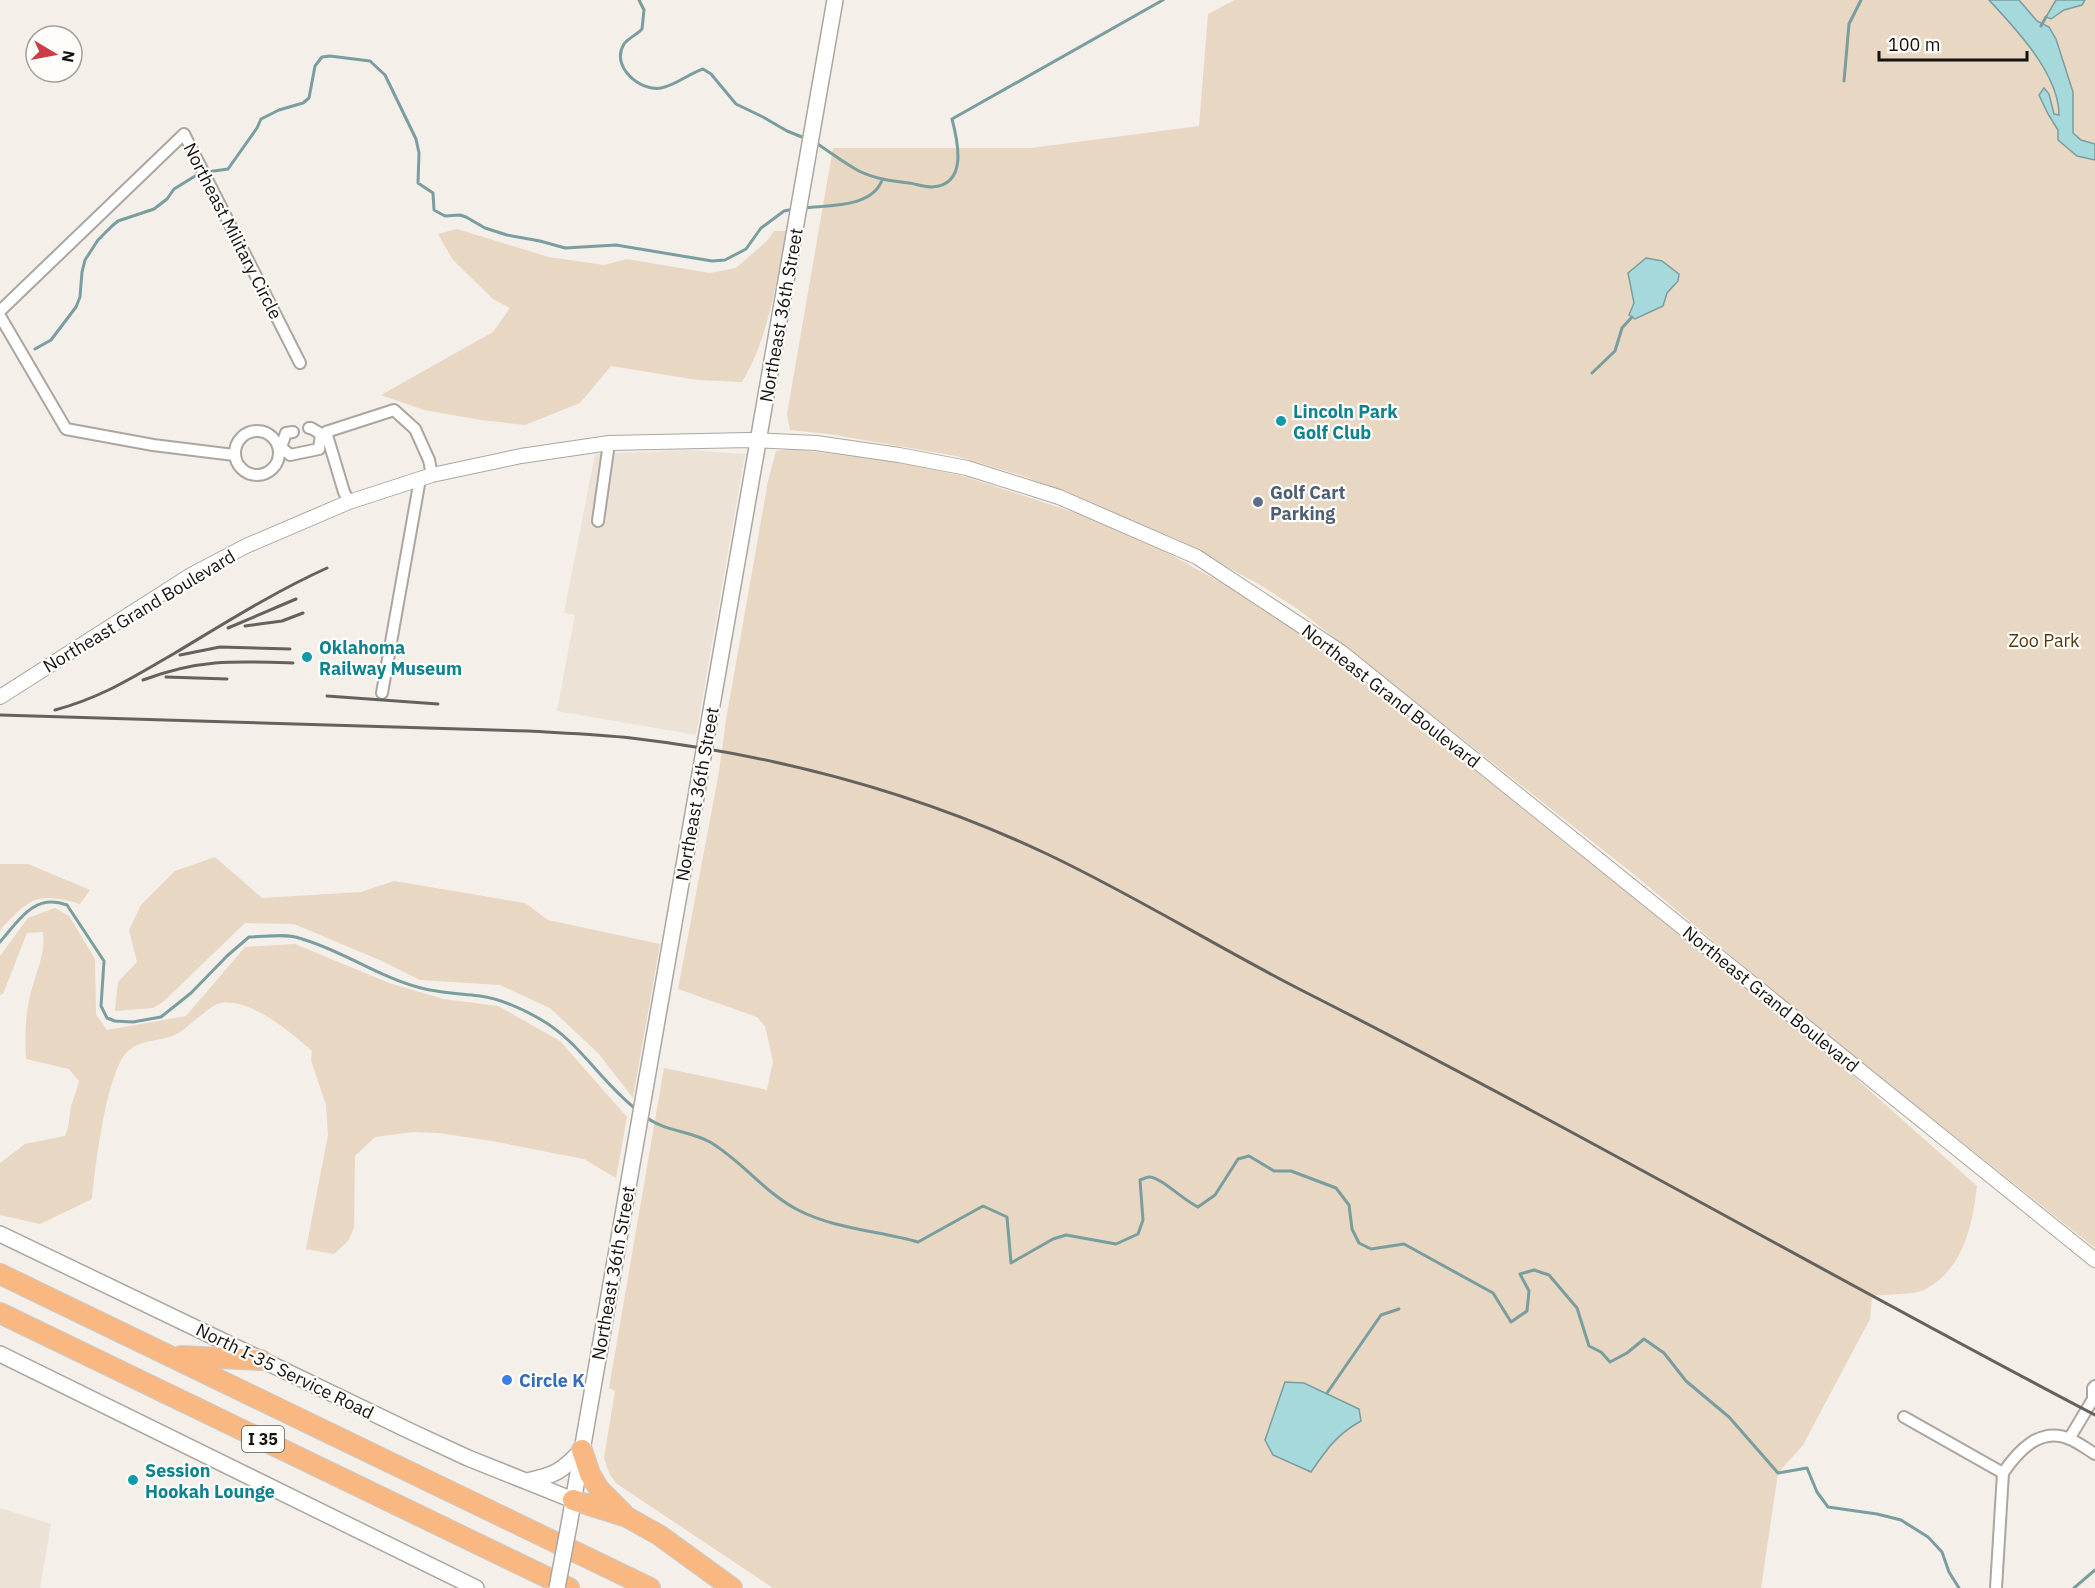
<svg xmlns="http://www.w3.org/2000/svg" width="2095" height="1588" viewBox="0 0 2095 1588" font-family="'IBM Plex Sans',sans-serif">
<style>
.built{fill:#ece2d6}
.green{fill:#e7d7c3}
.water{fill:#a6d9dc;stroke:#7a9d9f;stroke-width:1.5}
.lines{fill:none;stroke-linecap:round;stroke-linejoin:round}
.stream{stroke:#7a9d9f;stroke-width:3}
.minor-casing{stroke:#aba6a0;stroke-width:14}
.tertiary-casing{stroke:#aba6a0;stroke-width:16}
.secondary-casing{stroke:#aba6a0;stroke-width:18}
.motorway-casing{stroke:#cbcbca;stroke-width:22}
.minor{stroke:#fff;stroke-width:10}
.tertiary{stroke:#fff;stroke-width:14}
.secondary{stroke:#fff;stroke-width:15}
.motorway{stroke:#f9b782;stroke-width:20}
.rail{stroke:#64625e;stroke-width:3}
.secondary-bridge-casing{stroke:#aba6a0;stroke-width:18;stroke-linecap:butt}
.secondary-bridge{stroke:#fff;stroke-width:15}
.culture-dot{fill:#0f9aa8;stroke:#fffdfa;stroke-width:2}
.service-dot{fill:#5c6f8a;stroke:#fffdfa;stroke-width:2}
.shop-dot{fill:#3f7fe0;stroke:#fffdfa;stroke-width:2}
.labels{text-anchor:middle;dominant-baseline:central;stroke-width:4.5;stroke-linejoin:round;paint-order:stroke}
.shield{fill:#fffdfa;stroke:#5a5856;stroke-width:1.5}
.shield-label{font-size:16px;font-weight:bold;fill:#131210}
.street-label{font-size:18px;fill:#131210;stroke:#fffdfa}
.culture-label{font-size:18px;font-weight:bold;fill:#0d838f;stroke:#fffdfa;text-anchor:start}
.service-label{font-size:18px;font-weight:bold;fill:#4e5e75;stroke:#fffdfa;text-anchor:start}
.park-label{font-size:18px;fill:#533910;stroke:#fffdfa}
.shop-label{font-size:18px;font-weight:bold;fill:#366cbe;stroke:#fffdfa;text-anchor:start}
</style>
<rect width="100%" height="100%" fill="#f4efe9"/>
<path class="built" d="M688 450 745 454 696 735 557 711 575 615 564 613 595 454Z
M0 1508 51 1524 40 1588H0Z"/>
<path class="green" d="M1235 0H2095V1248L1792 1007 1636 876 1299 610 1262 586 1176 539 1026 477 956 456 829 434 790 430 787 414 833 148H1031L1199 126 1208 14Z
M457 229 549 257 604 265 627 259 710 273 736 268 767 241 774 231H786C777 280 768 340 742 382L698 380 611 366 580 403 525 425 481 420 424 410 381 395 493 332 510 308 493 299 453 260 438 234Z
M793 449 891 461 963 476 1079 514 1166 552 1254 601 1292 626 1407 716 1834 1059 1977 1186C1972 1226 1964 1269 1924 1290 1913 1295 1886 1294 1872 1296L1870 1319 1803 1445 1778 1473 1761 1588H773L617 1484 610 1475 604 1458 615 1391 609 1388 664 1068 767 1090 773 1061 765 1026 757 1017 678 989 719 772 726 720 768 481 776 451Z
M215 857 262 898 361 892 394 881 525 903 548 920 660 944 633 1098 599 1054 550 1008 500 985 420 980 382 961 294 924 245 923 163 1002 153 1008 115 1011 118 982 137 962 129 930 141 905 175 871Z
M0 864H28L90 890 80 904C36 891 29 899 0 930Z
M55 908 69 916 95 959 96 1014 107 1030 186 1016 245 947 295 944 389 983 443 999 498 1006 560 1041 627 1117 616 1178 584 1159 492 1141 439 1133 413 1132 375 1137 355 1156 354 1228 348 1241 334 1254 306 1249 328 1135 326 1105 311 1060 312 1051C292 1033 246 994 217 1004 209 1007 189 1026 180 1032 164 1043 141 1037 126 1053 106 1076 95 1167 92 1199L40 1224 0 1215V1163L25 1144 65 1136C70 1125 69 1117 71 1106 74 1097 77 1090 79 1081L69 1069 26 1059C25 1036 25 1014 31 992 36 972 46 953 43 932L27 933 3 994 0 995V956L28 918Z"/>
<path class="water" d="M1989 0H2019L2037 21 2049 27 2056 39 2073 92V133L2081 140 2095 144V160L2077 156 2058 140V130L2048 114 2039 95 2044 88 2049 94 2054 114 2059 115C2059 74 2016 29 1989 0Z
M2056 0H2085L2082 5 2064 10 2051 19 2046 17Z
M1646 258 1662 261 1679 274 1678 281 1667 293 1663 306 1635 319 1629 315 1634 303 1628 273Z
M1285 1382 1304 1383 1359 1409 1361 1421C1337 1434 1326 1450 1311 1472L1273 1455 1265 1440Z"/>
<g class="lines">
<path class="stream" d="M639 0 644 10 642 29C637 35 628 38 624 44 610 66 640 92 661 88 676 85 688 74 703 69L711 74 736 104 763 117 787 131 807 139
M2041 26 2046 17
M1844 81 1849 24 1861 0
M816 143C830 152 844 163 859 171 875 179 892 181 909 183 916 184 925 187 932 187 968 185 958 142 952 119L1163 0
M804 208C828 205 872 208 882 180
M35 349 51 340 76 307 80 297 82 272 85 260 98 240 112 226 118 221 154 209 167 199 174 189 200 173 228 169 257 128 261 119 279 110 303 103 309 98 315 66 322 57 330 56 370 61 385 75 416 139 419 153 418 183 433 193 434 210 445 216 460 215 466 217 485 228 507 235 540 241 565 248 616 245 712 261 725 260 746 249 761 228 784 211 794 209
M1592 373 1615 351 1622 328 1632 317
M0 942C19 920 34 893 67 905L104 961 101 1006 107 1018 115 1021 133 1022 161 1017 191 993 227 956 249 937C265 937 284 933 299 938 342 950 378 977 421 988 441 993 461 994 480 996 501 999 521 1008 540 1019 579 1041 601 1082 636 1109
M646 1117C664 1131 690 1131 710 1142 742 1161 765 1193 798 1210 835 1229 879 1231 918 1242L983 1206 1007 1217 1011 1263 1053 1239 1066 1235 1116 1244 1138 1234 1143 1220 1140 1180C1143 1179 1146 1177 1149 1177 1161 1177 1184 1201 1198 1207L1215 1195 1238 1159 1249 1156 1274 1171H1291L1336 1188 1349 1205 1352 1229 1359 1243 1371 1249 1404 1244 1493 1293 1511 1322 1527 1311 1529 1291 1520 1274 1534 1270 1549 1275 1577 1308 1589 1346 1601 1352 1610 1362 1627 1353 1644 1339 1664 1353 1686 1381 1729 1417 1778 1473 1807 1468 1817 1492 1828 1507 1877 1514 1901 1520 1928 1537 1942 1552 1949 1572 1959 1588
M1327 1393 1381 1315 1399 1309
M2074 1588 2095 1570"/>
<defs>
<path id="minor" d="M0 311 184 134 300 363
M0 316 66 429 153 445 234 455
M235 453a22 22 0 1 1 44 0a22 22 0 1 1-44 0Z
M293 432 286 433 281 447 290 455 319 449 321 434 311 428H309
M349 502 344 492 326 432 394 410 415 429 429 460 432 475
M598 521 609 443
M382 693 420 479
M1904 1417 2003 1473
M2069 1439 2093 1399V1388L2095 1386
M1996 1588 2003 1473C2018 1451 2040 1426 2070 1439 2079 1443 2087 1449 2095 1454"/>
<path id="tertiary" d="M0 697 191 575 246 546 349 502 432 475 521 456 609 443 749 440 816 443 899 455 967 468 1059 497 1197 557 1341 652 2095 1260"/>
<path id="secondary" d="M0 1234 414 1433 468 1458 573 1500
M0 1354 476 1588
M527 1481C556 1475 562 1471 582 1450
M569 1525 835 0"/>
<path id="motorway" d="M0 1274 650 1588
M0 1313 569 1588
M181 1356 261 1360
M582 1450 590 1474 599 1489 623 1513
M573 1500 627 1517 659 1535 732 1588"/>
</defs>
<use href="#minor" class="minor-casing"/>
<use href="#tertiary" class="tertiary-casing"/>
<use href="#secondary" class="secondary-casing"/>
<use href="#motorway" class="motorway-casing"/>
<use href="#minor" class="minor"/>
<use href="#tertiary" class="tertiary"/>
<use href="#secondary" class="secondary"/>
<use href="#motorway" class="motorway"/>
<path class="rail" d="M245 626 282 621 303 613
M228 628 296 599
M180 655 220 647 290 649
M166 677 227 679
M143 680C199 659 235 661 293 663
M327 696 438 704
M55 710C103 697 133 677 175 653 225 623 274 592 327 568
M0 715 528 731C562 733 597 734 631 738 775 755 916 792 1047 854 1136 896 1220 949 1307 993 1573 1128 1831 1277 2095 1415"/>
<defs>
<path id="secondary-bridge" d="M557 1588 569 1525"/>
</defs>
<use href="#secondary-bridge" class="secondary-bridge-casing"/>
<use href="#secondary-bridge" class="secondary-bridge"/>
</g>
<g class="culture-dot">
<circle cx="1281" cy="421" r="6"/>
<circle cx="307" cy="657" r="6"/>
<circle cx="133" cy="1480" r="6"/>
</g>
<circle class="service-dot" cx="1258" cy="502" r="6"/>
<circle class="shop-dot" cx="507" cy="1380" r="6"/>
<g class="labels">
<rect class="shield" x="242" y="1426" width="42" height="26" rx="4.5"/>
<g class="shield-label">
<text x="263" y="1439">I 35</text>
</g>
<g class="street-label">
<text transform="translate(233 231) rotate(63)">Northeast Military Circle</text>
<text transform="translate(781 315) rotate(-80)">Northeast 36th Street</text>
<text transform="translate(139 611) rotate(-31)">Northeast Grand Boulevard</text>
<text transform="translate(1391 696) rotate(38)">Northeast Grand Boulevard</text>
<text transform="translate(697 794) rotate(-80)">Northeast 36th Street</text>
<text transform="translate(1771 999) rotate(39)">Northeast Grand Boulevard</text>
<text transform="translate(613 1273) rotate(-80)">Northeast 36th Street</text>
<text transform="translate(285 1371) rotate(26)">North I-35 Service Road</text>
</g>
<g class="culture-label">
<text x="1293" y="411">Lincoln Park<tspan x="1293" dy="21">Golf Club</tspan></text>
<text x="319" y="647">Oklahoma<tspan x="319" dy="21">Railway Museum</tspan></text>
<text x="145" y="1470">Session<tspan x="145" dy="21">Hookah Lounge</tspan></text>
</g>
<g class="service-label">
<text x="1270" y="492">Golf Cart<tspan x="1270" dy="21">Parking</tspan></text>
</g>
<g class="park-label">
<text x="2044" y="640">Zoo Park</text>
</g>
<g class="shop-label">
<text x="519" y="1380">Circle K</text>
</g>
</g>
<g transform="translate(54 54) rotate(100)"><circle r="28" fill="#fffdfa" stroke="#a19f9c" stroke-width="1.5"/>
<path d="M0-4.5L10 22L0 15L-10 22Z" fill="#cc3c49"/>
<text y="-9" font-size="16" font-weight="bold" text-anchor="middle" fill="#131210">N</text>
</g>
<path d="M1879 51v9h148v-9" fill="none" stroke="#131210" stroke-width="3"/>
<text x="1888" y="51" font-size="18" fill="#131210" stroke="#fffdfa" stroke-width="4.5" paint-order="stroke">100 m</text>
</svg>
